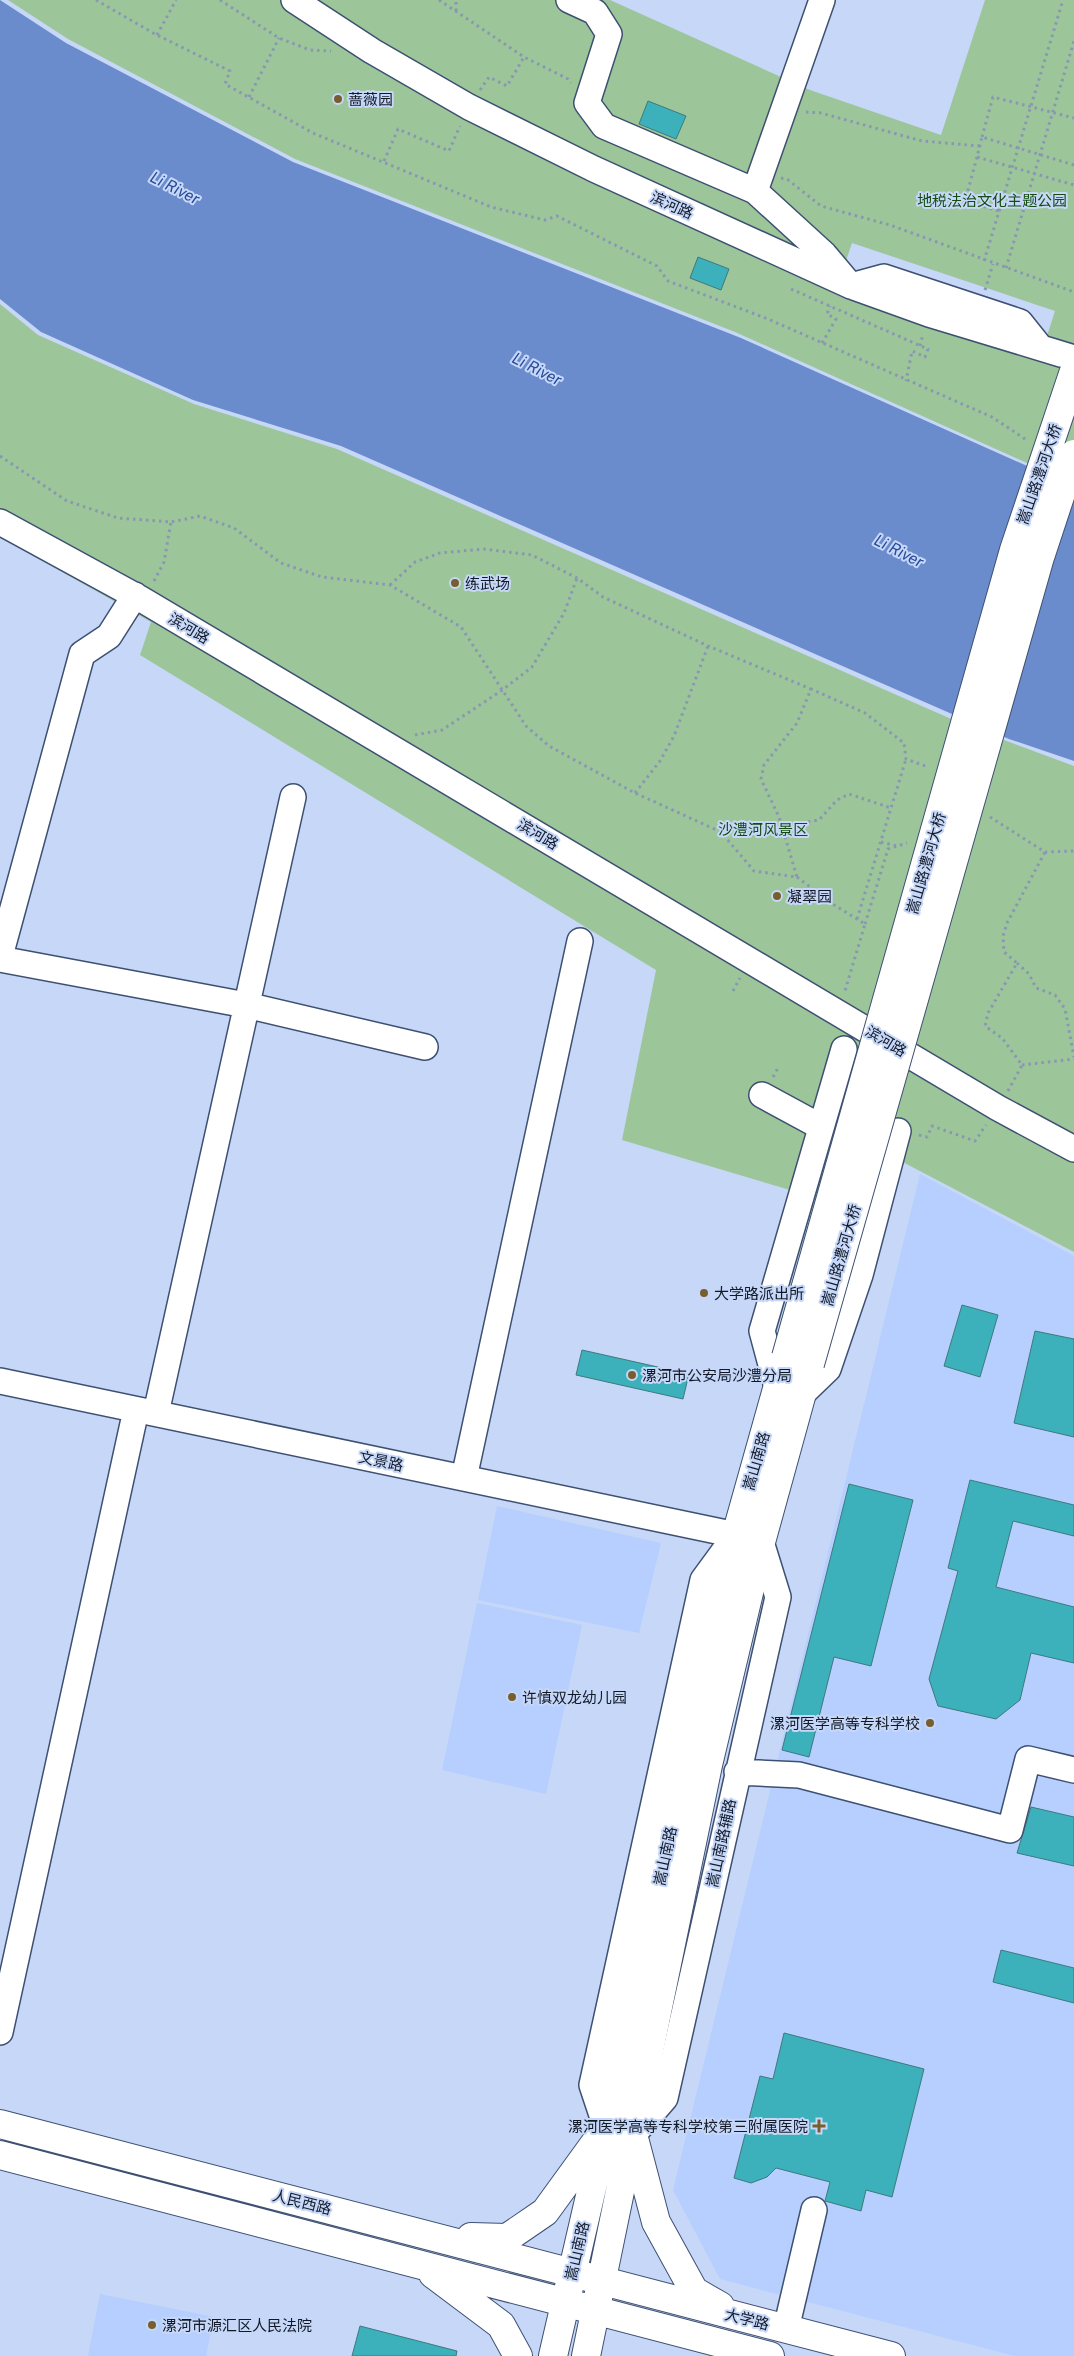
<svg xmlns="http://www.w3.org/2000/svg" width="1074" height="2356" viewBox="0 0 1074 2356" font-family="'Public Sans','Noto Sans SC',sans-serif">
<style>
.built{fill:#b6cffe}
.green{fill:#9cc699;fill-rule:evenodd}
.water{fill:#6b8ccc}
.building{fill:#3cb1bb;stroke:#3f797d}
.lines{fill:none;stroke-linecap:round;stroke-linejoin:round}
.minor-casing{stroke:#3e5072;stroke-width:28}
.major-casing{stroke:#3e5072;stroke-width:30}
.path{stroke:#8997b2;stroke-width:3;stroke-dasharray:2.5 4;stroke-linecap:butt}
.minor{stroke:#fff;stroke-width:25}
.major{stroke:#fff;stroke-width:28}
.major-bridge-casing{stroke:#3e5072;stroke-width:30;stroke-linecap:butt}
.major-bridge{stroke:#fff;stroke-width:28}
.poi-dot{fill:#765e2f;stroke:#c6d7f8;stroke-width:2}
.labels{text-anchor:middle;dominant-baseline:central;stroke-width:4;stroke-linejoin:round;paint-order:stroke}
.poi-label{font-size:15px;fill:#111927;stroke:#c6d7f8;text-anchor:start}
.park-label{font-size:15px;fill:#134c11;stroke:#c6d7f8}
.street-label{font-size:15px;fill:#111927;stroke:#c6d7f8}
.water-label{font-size:16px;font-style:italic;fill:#264b98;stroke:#c6d7f8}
</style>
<rect width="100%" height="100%" fill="#c6d7f8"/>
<path class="built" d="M920 1174 1074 1256V2356H1015L720 2279 673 2190Z
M497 1506 661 1543 639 1633 478 1600Z
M477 1603 582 1625 546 1794 442 1770Z
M100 2294 214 2317 206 2356H88Z"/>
<path class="green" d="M8 0H610L810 90 941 135 985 0H1074V484L735 332 295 159 68 39ZM852 243 1055 311 1039 361 835 294Z
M0 304 38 335 194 404 337 449 974 729 1074 766V1252L834 1126 817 1198 622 1140 656 970 140 655 151 622 0 537Z"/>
<path class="water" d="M0 0 66 43 293 162 741 338 1074 487V761L1009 739 341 446 193 400 41 332 0 299Z"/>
<path class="building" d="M648 101 686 116 676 139 639 124Z
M698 257 729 269 721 290 690 278Z
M962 1305 998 1315 980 1377 944 1366Z
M1035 1331 1074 1339V1437L1014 1423Z
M582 1350 689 1374 683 1399 576 1375Z
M970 1480 1074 1505V1536L1013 1521 996 1587 1074 1607V1663L1031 1653 1020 1700 996 1719 938 1706 929 1679 958 1571 948 1568Z
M849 1484 913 1500 871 1666 834 1657 809 1757 782 1750Z
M1031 1807 1074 1817V1866L1017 1853Z
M1001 1950 1074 1968V2003L993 1982Z
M784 2033 924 2069 892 2197 866 2190 861 2211 825 2201 830 2182 776 2168 767 2177 751 2183 734 2178 760 2076 773 2079Z
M360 2326 457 2351 456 2356H352Z"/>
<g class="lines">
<defs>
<path id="minor" d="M294 0 372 51 469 107 594 169 851 286 929 314 1074 358
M569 0 595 12 609 34 587 103 604 126 755 191
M822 0 755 191 824 254 851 286 884 277 1020 322 1040 347
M0 522 141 599 998 1108 1074 1149
M0 956 82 654 109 636 135 595
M0 959 246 1005 425 1047
M762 1095 821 1127
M0 1381 736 1535 761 1542 778 1597 665 2098 633 2135
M777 1387 762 1331 844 1049
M801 1395 828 1369 860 1275 898 1131
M156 1413 293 797
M464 1478 580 941
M737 1772 799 1775 1010 1830 1028 1759 1074 1770
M0 2032 136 1410
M606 2127 592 2085 703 1580 736 1535
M786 2329 814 2210"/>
<path id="major" d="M0 2124 891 2356
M635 2142 656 2222 694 2291 720 2306
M0 2155 770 2356
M471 2237 507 2238 545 2212 598 2139
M433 2274 501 2325 518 2356
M553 2356 606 2127 736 1535 786 1357
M586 2356 708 1765 761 1542 810 1364"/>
</defs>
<use href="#minor" class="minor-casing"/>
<use href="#major" class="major-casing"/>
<path class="path" d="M96 0 153 33 230 71 225 84 313 133 491 207 545 220 557 216 657 266 668 281 768 319 992 417 1028 441
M220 0 279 38 310 50 331 51
M439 0 524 57 568 79 571 83
M456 11V0
M157 35 176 0
M480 90 489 77 507 86 524 57
M249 97 279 38
M806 112 821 113 922 141 980 146
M982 137 993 97 1074 118
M977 157 965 201 999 211
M384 161 398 129 449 151 460 126
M1074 165 982 137 977 157 1074 185
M781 178 787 179 821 206 890 225 1074 292
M984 261 1063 0
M1006 268 1074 41
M791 289 928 349 925 357 912 351 906 381
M985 290 993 264
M822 343 836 319 827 314 830 306
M920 346 923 334
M0 456 67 501 118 518 171 522 200 516 234 528 281 563 322 577 390 585 461 627 526 726 549 746 635 793 721 832 754 871 797 877 779 817 761 779 764 765 797 723 811 689 865 713 904 743 906 759 928 767
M154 581 164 562 171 522
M390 585 415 562 440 553 484 549 532 555 577 578 603 597 708 646 811 689
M415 735 442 730 501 691 532 667 564 613 577 578
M635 793 660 761 674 736 708 646
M990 817 1045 852 1074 851
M783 829 800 823 819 820 837 800 849 794 891 808
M881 842 897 846
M797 877 831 903 865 924 844 994
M857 919 906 759
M865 924 888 849 907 843
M1017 963 1029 974 1036 988 1055 995 1065 1009 1074 1057
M733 991 740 978
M1022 1065 1074 1059
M773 1077 779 1066
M1008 1091 1022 1065 1002 1038 985 1026 988 1013 1017 963 1004 952 1003 936 1007 923 1045 852
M919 1135 927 1137 932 1126 975 1141 986 1125"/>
<use href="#minor" class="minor"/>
<use href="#major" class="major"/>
<defs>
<path id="major-bridge" d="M786 1357 1014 550 1074 371
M810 1364 1040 557 1074 454"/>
</defs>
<use href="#major-bridge" class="major-bridge-casing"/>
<use href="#major-bridge" class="major-bridge"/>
</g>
<g class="poi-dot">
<circle cx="338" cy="99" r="5"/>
<circle cx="455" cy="583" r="5"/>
<circle cx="777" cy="896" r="5"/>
<circle cx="704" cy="1293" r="5"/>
<circle cx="632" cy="1375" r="5"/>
<circle cx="512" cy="1697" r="5"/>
<circle cx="930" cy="1723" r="5"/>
<path d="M816.5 2118.5h5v5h5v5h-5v5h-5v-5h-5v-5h5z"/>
<circle cx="152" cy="2325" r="5"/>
</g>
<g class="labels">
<g class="poi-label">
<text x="348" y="99">蔷薇园</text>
<text x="465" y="583">练武场</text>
<text x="787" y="896">凝翠园</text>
<text x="714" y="1293">大学路派出所</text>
<text x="642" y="1375">漯河市公安局沙澧分局</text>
<text x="522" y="1697">许慎双龙幼儿园</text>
<text x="920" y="1723" text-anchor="end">漯河医学高等专科学校</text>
<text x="808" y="2126" text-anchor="end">漯河医学高等专科学校第三附属医院</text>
<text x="162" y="2325">漯河市源汇区人民法院</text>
</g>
<g class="park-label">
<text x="992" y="200">地税法治文化主题公园</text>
<text x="763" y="829">沙澧河风景区</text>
</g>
<g class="street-label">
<text transform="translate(672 205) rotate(24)">滨河路</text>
<text transform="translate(1039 474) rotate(-71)">嵩山路澧河大桥</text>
<text transform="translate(189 628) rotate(31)">滨河路</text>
<text transform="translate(538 834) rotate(31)">滨河路</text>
<text transform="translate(926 863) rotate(-74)">嵩山路澧河大桥</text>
<text transform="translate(886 1041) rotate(31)">滨河路</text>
<text transform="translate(841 1255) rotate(-74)">嵩山路澧河大桥</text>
<text transform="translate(381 1461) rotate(12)">文景路</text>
<text transform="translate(756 1461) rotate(-74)">嵩山南路</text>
<text transform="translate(721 1843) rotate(-78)">嵩山南路辅路</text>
<text transform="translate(665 1856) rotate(-78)">嵩山南路</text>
<text transform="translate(302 2202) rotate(14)">人民西路</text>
<text transform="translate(577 2251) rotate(-77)">嵩山南路</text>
<text transform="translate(747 2319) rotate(14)">大学路</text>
</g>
<g class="water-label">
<text transform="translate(175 188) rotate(27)">Li River</text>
<text transform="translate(537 369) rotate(27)">Li River</text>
<text transform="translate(899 551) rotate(27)">Li River</text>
</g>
</g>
</svg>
